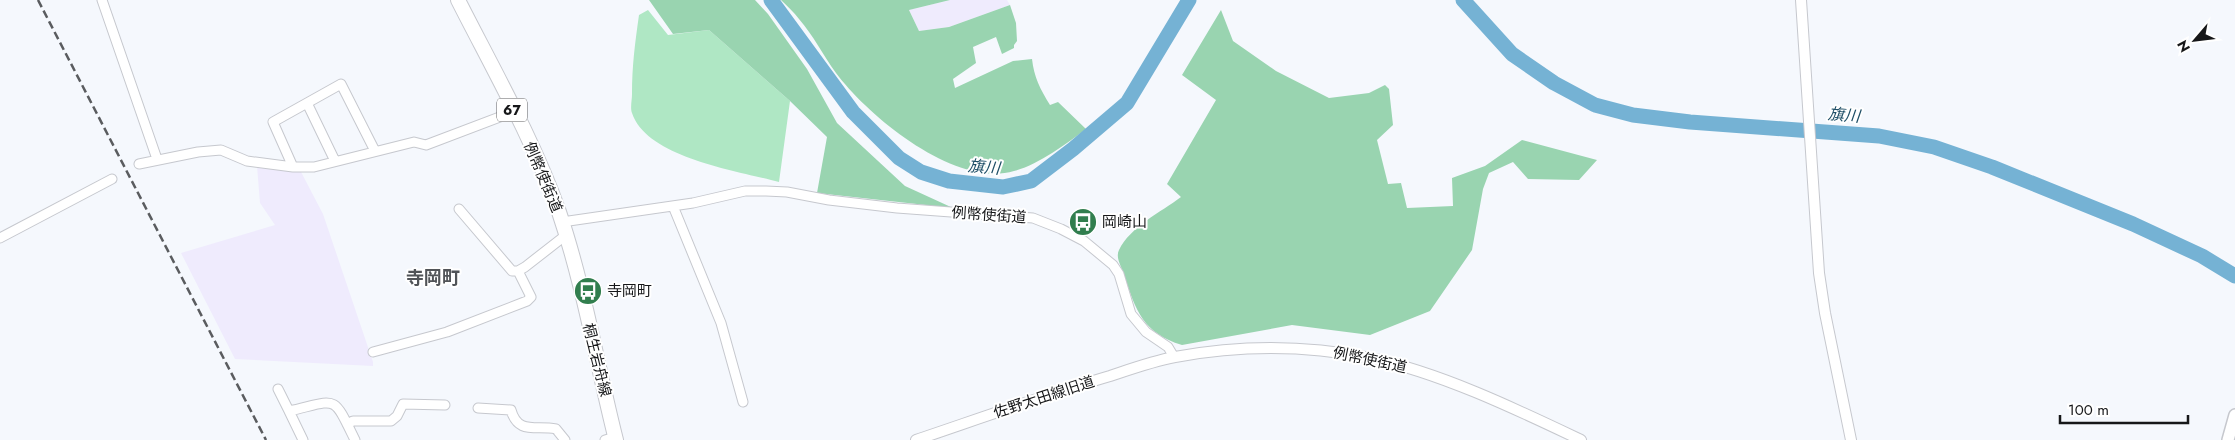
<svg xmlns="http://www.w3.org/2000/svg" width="2235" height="440" viewBox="0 0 2235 440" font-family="Jost,'Noto Sans JP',sans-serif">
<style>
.industrial{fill:#efebfd}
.green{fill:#afe7c4}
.forest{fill:#99d4b0}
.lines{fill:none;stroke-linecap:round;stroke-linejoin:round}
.river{stroke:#75b2d4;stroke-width:15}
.minor-casing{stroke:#c6c8ce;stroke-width:11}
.tertiary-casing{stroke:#c6c8ce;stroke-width:12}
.secondary-casing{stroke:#c6c8ce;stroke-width:14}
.primary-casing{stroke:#c6c8ce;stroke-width:16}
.minor{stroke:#fff;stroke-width:9}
.tertiary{stroke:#fff;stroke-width:10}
.secondary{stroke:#fff;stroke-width:11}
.primary{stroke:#fff;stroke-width:14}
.rail{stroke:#5a5c5f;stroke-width:2.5;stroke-dasharray:8 4;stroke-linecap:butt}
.labels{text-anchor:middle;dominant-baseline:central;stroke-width:4;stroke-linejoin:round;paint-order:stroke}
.shield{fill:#fff;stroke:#5c5d5e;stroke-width:1}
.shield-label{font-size:14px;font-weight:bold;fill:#161719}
.street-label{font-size:15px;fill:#161719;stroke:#fff}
.poi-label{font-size:15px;fill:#161719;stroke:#fff;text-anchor:start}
.water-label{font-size:16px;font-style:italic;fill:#1e4e66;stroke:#fff}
.quarter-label{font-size:18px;font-weight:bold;fill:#515458;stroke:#fff}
</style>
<rect width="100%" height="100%" fill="#f5f8fd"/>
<path class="industrial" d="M950 0H1007L1010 5 949 27 919 31 909 10Z
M257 166 300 170 323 214 373 362V366L235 359 181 253 275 225 260 203Z"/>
<path class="green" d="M648 10 668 35 709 30 790 101 779 182C738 171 647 158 632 113 630 108 632 100 632 94 632 66 635 43 639 15Z"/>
<path class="forest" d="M649 0H755L768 14 807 69 837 123 905 186 953 208 817 193 827 137 790 101 709 30 673 34Z
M781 0H950L909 10 919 31 949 27 1010 5 1016 23 1017 41 1014 45V48L1002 54 996 37 973 47 976 63 953 79 955 88 1013 61 1032 59C1034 77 1040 89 1050 105L1058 102 1086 129C1066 144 1038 165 1014 171 955 188 869 117 836 73 823 55 813 35 799 19 794 12 787 6 781 0Z
M1221 10 1233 41 1276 71 1329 98 1369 93 1385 85 1389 89 1393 125 1377 140 1388 184 1401 183 1407 208 1453 206 1452 178 1485 166 1522 140 1597 160 1579 180 1528 179 1513 162 1489 173 1483 189 1472 250 1430 311 1370 335 1292 325 1182 345C1143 333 1136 311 1124 275 1122 267 1115 258 1119 250 1130 227 1161 212 1181 197L1167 184 1216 100 1182 75Z"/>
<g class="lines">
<path class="river" d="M771 0 853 112 899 158 921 172 949 181 1003 187 1031 181 1073 149 1127 103 1189 0
M1463 0 1512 54 1554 83 1595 105 1633 115 1690 122 1879 136 1934 147 1992 167 2133 224 2202 256 2235 276"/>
<defs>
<path id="minor" d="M102 0 157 159
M307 103 335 161
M139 164 198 152 221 150 247 161 293 167H314L414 142 426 145 513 112
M293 167 273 122 341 84 375 151
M673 206 721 323 743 402
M459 209 512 271H518L525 267 566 235
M562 222 693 203 745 191H766L787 192 829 200 897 208 1033 218 1061 229 1084 241 1113 265 1119 274 1131 314 1146 332 1168 347 1174 357
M0 238 112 179
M373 352 447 332 527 301 531 297 518 271
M278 389 289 411
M478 408 511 410C518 435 536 425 556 429L565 440
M347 424 353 421H391L397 416 403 404 445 405
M303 440 289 411C338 400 332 393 355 440
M605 440 615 437"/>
<path id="tertiary" d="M1801 0 1819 273 1825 313 1851 440
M916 440C981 418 1045 395 1110 376 1131 369 1153 361 1175 357 1240 345 1306 345 1370 358 1439 372 1518 410 1581 440"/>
<path id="secondary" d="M2228 440 2235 415"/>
<path id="primary" d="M458 0C492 67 534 141 559 212 584 286 597 365 616 440"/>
</defs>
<use href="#minor" class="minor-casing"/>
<use href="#tertiary" class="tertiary-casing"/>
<use href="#secondary" class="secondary-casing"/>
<use href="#primary" class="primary-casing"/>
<use href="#minor" class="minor"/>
<use href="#tertiary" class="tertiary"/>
<use href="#secondary" class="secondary"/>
<use href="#primary" class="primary"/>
<path class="rail" d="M38 0 266 440"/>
</g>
<defs>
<symbol id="bus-disc" viewBox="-11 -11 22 22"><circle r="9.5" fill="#317e4e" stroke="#fff"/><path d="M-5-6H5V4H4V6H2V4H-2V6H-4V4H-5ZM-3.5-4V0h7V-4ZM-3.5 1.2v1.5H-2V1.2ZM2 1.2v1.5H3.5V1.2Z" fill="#fff"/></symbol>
</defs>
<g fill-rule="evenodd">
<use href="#bus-disc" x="1067" y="206" width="32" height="32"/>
<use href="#bus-disc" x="572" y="275" width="32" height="32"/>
</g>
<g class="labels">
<rect class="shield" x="497" y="98.5" width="30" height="23" rx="4"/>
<g class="shield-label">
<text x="512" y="110">67</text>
</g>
<g class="street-label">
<text transform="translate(543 177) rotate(67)">例幣使街道</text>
<text transform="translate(989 215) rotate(4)">例幣使街道</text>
<text transform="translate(597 360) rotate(76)">桐生岩舟線</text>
<text transform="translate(1370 360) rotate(12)">例幣使街道</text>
<text transform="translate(1044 397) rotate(-18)">佐野太田線旧道</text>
</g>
<g class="poi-label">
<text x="1102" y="222">岡崎山</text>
<text x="607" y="291">寺岡町</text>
</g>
<g class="water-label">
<text transform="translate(1844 115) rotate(5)">旗川</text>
<text transform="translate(984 167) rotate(5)">旗川</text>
</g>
<g class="quarter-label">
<text x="433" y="278">寺岡町</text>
</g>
</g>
<g transform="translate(2195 40) rotate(242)" stroke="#ffffff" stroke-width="4" paint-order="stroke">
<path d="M0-4L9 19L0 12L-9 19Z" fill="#161719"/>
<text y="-8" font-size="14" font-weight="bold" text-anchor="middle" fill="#161719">N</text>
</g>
<path d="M2060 415v8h128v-8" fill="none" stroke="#161719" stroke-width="2.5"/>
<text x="2068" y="415" font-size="15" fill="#161719" stroke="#ffffff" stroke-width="4" paint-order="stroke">100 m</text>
</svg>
